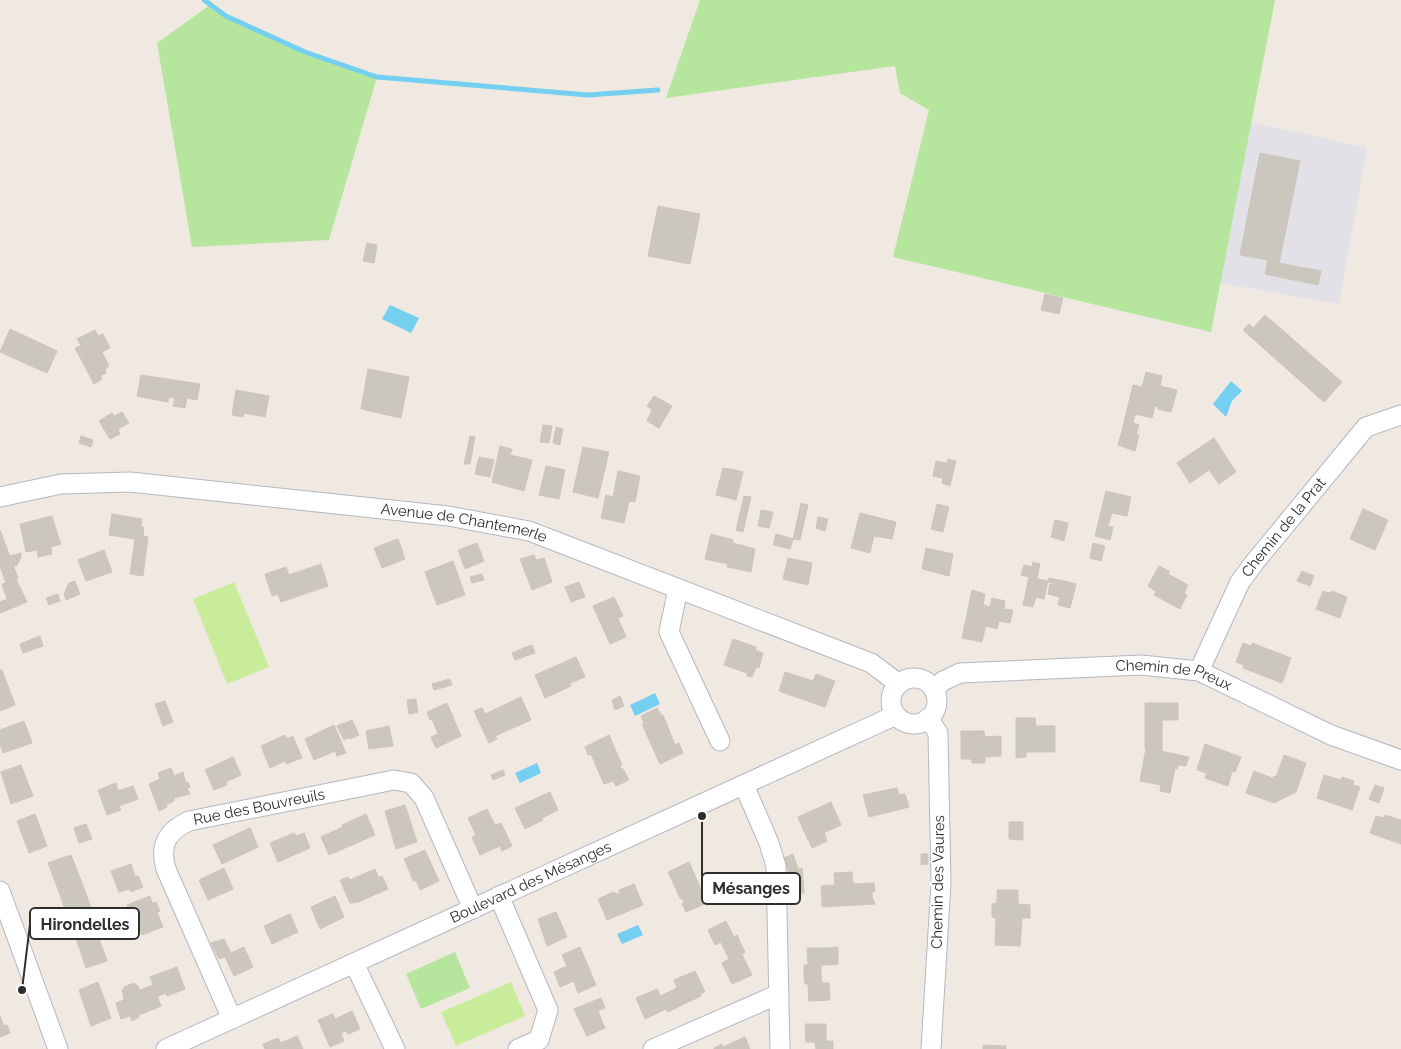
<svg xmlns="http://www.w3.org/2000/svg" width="1401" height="1049" viewBox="0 0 1401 1049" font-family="Raleway,sans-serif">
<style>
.industrial{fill:#e3e1e8}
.green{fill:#b6e59e}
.pitch{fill:#c9ec9a}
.water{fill:#75cff0}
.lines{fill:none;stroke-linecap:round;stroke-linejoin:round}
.stream{stroke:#75cff0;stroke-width:5}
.building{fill:#cbc7bf;stroke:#cbc5ba}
.minor-casing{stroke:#b4b7c1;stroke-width:21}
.minor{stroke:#fff;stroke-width:19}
.labels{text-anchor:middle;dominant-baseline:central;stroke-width:4;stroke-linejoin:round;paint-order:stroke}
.street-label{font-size:15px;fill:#2e2e2e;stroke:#fff}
.leader{fill:none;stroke:#2e2e2e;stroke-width:2}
.callout-dot{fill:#2e2e2e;stroke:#fff;stroke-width:2}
.callout{fill:#fff;stroke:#2e2e2e;stroke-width:2}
.callout-label{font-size:16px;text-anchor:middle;font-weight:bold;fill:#2e2e2e}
</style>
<rect width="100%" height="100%" fill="#efe9e1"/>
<path class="industrial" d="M1251 122 1367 148 1339 304 1220 283Z"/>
<path class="green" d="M700 0H1275L1211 332 893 257 929 110 900 93 895 66 666 98Z
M210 5C259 38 321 57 377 77L329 240 192 247 157 43Z
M455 952 470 988 421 1009 406 974Z"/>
<path class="pitch" d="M234 582 269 667 227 684 193 599Z
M511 982 525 1016 456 1046 441 1012Z"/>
<path class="water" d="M390 305 419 318 411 333 382 319Z
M1231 381 1242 391 1232 401 1226 417 1213 404Z
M655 693 660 704 635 716 630 705Z
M537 763 541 773 520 783 515 773Z
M638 925 643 935 622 944 617 934Z"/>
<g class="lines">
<path class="stream" d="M204 0 226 16 305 52 377 77 588 95 658 90"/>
</g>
<path class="building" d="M1260 153 1300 161 1279 263 1321 271 1318 285 1265 274 1268 260 1240 255Z
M658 206 700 214 690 264 648 256Z
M367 243 377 245 374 263 363 261Z
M1045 294 1063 298 1059 314 1041 310Z
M1265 315 1342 382 1324 402 1243 330 1249 324 1253 328Z
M10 329 57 351 47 373 0 352Z
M95 330 98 336 103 334 110 348 102 352 109 366 105 369 106 373 100 376 102 379 94 384 82 361 89 358 77 339Z
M82 345 89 358 82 361 75 348Z
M368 369 409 377 401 418 361 409Z
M1146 372 1162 376 1160 386 1177 390 1171 412 1158 409V407L1155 406 1152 418 1135 414Z
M141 375 200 384 197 400 187 398 185 408 173 406 175 398 169 397 168 402 137 396Z
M1133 385 1142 387 1133 423 1139 425 1136 434 1122 431Z
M236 390 269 396 265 417 244 413 243 417 232 415Z
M654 396 672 406 659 428 647 421 652 410 647 406Z
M122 412 129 423 118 429 120 434 110 439 99 421 112 413 114 416Z
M543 425 552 426 549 443 540 442Z
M556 427 563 429 560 445 553 443Z
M1122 431 1139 435 1135 451 1118 445Z
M81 436 93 440 91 447 79 443Z
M470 436 475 437 470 464H464Z
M1214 438 1236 472 1219 484 1209 470 1190 483 1177 463Z
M500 446 512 449 510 455 532 460 524 491 492 482Z
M583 447 609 452 598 498 573 492Z
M479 457 494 460 490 477 475 474Z
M948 459 956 461 950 486 942 483Z
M936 461 947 463 943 478 933 476Z
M546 466 565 470 559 499 539 495Z
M723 468 736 470 729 498 716 495Z
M736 470 743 472 736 500 729 498Z
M618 471 640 476 635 502 629 501 624 523 601 518 606 495 613 497Z
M1106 491 1131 497 1127 516 1112 513 1108 526 1113 527 1110 540 1095 536Z
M744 496 751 497 743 532 736 530Z
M801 503 808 505 800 540 793 539Z
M937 504 949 507 943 532 931 529Z
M1363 509 1388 520 1375 550 1350 539Z
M761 510 773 512 769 528 758 526Z
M860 513 896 522 892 539 874 536 870 553 851 548Z
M112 514 142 519 141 527H144L143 536 148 537 143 576 130 574 135 539 109 535Z
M52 516 57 533 48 535 51 547 26 552 20 524Z
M818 517 828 519 825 531 816 528Z
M1055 520 1068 523 1064 541 1051 537Z
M0 530 18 578 6 583 0 566Z
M57 533 61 544 51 547 48 535Z
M711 534 733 540 728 564 705 559Z
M776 534 793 539 790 549 773 545Z
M398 539 405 559 382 568 374 548Z
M477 543 484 561 465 569 458 550Z
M733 543 755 549 751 572 727 567Z
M1093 543 1105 546 1101 561 1090 558Z
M51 547 52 554 38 557 37 550Z
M926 548 953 554 949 576 922 569Z
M104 550 112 572 86 581 78 560Z
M21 553V557L17 565 14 566 10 556Z
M534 555 536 560 544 558 552 582 532 590 520 559Z
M788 558 812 563 808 585 783 579Z
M453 561 465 595 437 605 425 572Z
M1033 562 1040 564 1037 578 1029 577Z
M321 564 328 586 281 602 278 594 272 596 265 574 286 567 289 575Z
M1024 565 1032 567 1029 577 1021 575Z
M1159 566 1169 571 1168 574 1188 585 1184 593 1180 591 1175 600 1167 596 1166 598 1148 586Z
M1302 571 1314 576 1310 586 1297 581Z
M482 574 484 580 472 583 470 577Z
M1029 577 1048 581 1044 599 1036 597 1033 607 1023 605Z
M1049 578 1064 581 1063 586 1048 582Z
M16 579 27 602 0 613V602L7 599 2 584Z
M75 581 80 594 66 600 64 594 69 583Z
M1064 581 1076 584 1070 608 1058 605 1060 597 1048 594 1050 584 1063 586Z
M579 582 585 597 571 602 565 587Z
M972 590 985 594 983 605 990 607 982 642 962 638Z
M1180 591 1187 595 1180 609 1154 595 1156 592 1166 598 1167 596 1175 600Z
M1323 591 1330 593 1332 591 1347 597 1340 618 1316 609Z
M58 594 60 601 49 605 46 598Z
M614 597 623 616 618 618 626 637 610 644 593 606Z
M992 598 1005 601 1004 609 1013 610 1010 623 999 621 997 629 986 626Z
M40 636 43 646 23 653 20 644Z
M733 639 756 647 755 650 763 653 759 668 756 667 752 677 747 676V673L724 665Z
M1243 643 1251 646 1252 643 1291 658 1282 683 1243 668 1244 665 1236 662Z
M532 645 535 653 526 656 524 648Z
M524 648 526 656 515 660 512 653Z
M576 657 585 677 570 683 571 686 545 698 535 675Z
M0 670H2L15 705 0 711Z
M785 672 813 681 816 674 835 681 825 707 779 691Z
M450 679 452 685 434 690 432 684Z
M620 696 624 706 615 710 612 700Z
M521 697 531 720 495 736 497 739 489 743 474 711 482 708 485 714Z
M416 699 418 712 409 714 407 700Z
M165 701 173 722 163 726 155 704Z
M447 703 461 736 436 748 431 737 438 734 432 719 430 720 427 712Z
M1145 703H1178V720H1162V751L1145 748Z
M657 708 661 715 644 723 641 716Z
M663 715 675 745 679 743 683 753 660 764 642 724Z
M1016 718H1035L1036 726H1026V721H1016Z
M352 720 359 735 350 739 343 724Z
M24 721 32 743 3 753 0 744V730Z
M1016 721H1026V726H1055V752H1026V757L1016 758Z
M343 723 350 737 344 740 337 726Z
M334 725 346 753 337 756 335 751 314 760 305 739Z
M389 726 393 746 369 749 366 731Z
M961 731H984L985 737 1001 736V756L985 757V763H972L971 759H961Z
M285 735 287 739 293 736 302 758 286 764 285 761 270 768 261 746Z
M609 735 622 765H620L621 768 623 769 629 780 616 786 613 781 604 784 591 754 588 755 585 747Z
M1205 744 1241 757 1235 772 1232 771 1228 786 1205 778 1207 773 1197 770Z
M1146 748 1180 755 1177 769 1175 768 1170 793 1160 791 1161 785 1140 781Z
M1180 755 1189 757 1186 766 1178 765Z
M1284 755 1306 763 1296 792 1274 803 1246 793 1254 771 1272 778 1277 775Z
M233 757 241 775 226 782 227 785 214 790 205 770Z
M21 765 33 796 11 804 1 772Z
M171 768 174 776 183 772 186 783 188 782 190 787 187 788 190 794 174 798V801L166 805 167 807 159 811 149 784 160 779 158 773Z
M503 770 505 775 493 780 491 775Z
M1324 775 1341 780 1342 777 1354 781 1353 785 1360 787 1352 810 1317 798Z
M116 783 118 791 133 786 138 799 119 806 121 810 107 815 98 790Z
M1375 785 1384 788 1379 803 1369 799Z
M897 788 899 795 905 794 909 807 869 817 863 795Z
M550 792 558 810 542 818 543 820 525 829 515 808Z
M831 802 841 825 808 840 800 822 818 813 816 809Z
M405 805 417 842 396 849 385 811Z
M487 809 495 825 501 823 512 846 502 851 500 846 480 855 472 837 476 835 468 818Z
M816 809 818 813 800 822 798 817Z
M35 814 47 846 29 853 17 821Z
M366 814 375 835 329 855 321 837 343 827 342 825Z
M1385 815 1401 820V844L1370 833 1376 816 1384 818Z
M1009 822H1023V840L1009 839Z
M86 824 92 839 79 843 74 828Z
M250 828 258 847 222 864 213 845Z
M294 833 296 836 304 833 310 848 278 862 270 843Z
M824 833 827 841 812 848 808 839Z
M425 850 439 881 420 890 416 880 414 882 404 859Z
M793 854 798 869 789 873 784 858Z
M921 854H928V864L921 865Z
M71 855 82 883 59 892 48 863Z
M689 862 707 903 686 912 682 904 684 902 683 899 680 898 668 872Z
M131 864 135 877 138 876 143 887 131 892 129 889 119 892 111 871Z
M224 868 233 889 208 900 199 880Z
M802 868 804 893 788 894 786 874Z
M375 869 379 878 382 876 388 889 358 902 350 903 340 880 348 877 350 880Z
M852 872 853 884 874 883 875 891 872 892V897L822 901 821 886 835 885 834 873Z
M82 883 91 908 68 918 59 892Z
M634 884 643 905 607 920 598 899 613 892 617 894 620 893 619 890Z
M997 890H1018V904L1030 905V918H1022L1020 946 995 945 996 918 992 917V904L997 903Z
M150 896 152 903 156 902 160 911 157 912 163 927 142 935 134 912 130 914 127 905Z
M335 896 344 917 320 929 311 907Z
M872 897 875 904 822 907V901Z
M556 912 567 937 547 946 538 919Z
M290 914 298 932 272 944 264 926Z
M726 921 734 937 737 935 741 944 725 951 721 942 715 945 708 930Z
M95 927 107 961 86 968 75 935Z
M224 939 231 953 244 947 253 967 234 976 225 957 219 959 211 943Z
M741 944 745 952 742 954 752 975 732 984 722 963 729 959 725 951Z
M580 947 588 966 557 979 554 972 567 966 562 955Z
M838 947V964L828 965V948Z
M807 948H828V965H821V974L804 975V965H808Z
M588 966 596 985 578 993 574 981 560 987 557 979Z
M177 967 185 989 167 996 166 993 158 996 150 977Z
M695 971 705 992 683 1001 684 1004 676 1008 669 992 677 988 674 980Z
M821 974 822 983H829L830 1000 809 1001 808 984H805L804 975Z
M98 982 111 1018 91 1026 79 990Z
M134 983 138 986 140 990 153 985 161 1006 139 1015V1017L132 1021 123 997 124 996 122 991 124 987Z
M657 989 660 996 669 992 676 1008 668 1012 666 1009 645 1019 636 998Z
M699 993 701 996 684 1004 683 1001Z
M601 998 605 1008 598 1011 605 1028 587 1036 574 1009Z
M124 1000 130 1016 121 1019 116 1003Z
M352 1011 360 1029 348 1034 346 1031 341 1033 344 1041 330 1047 318 1020 333 1014 335 1019Z
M0 1016 4 1026 7 1025 10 1033 0 1037Z
M805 1024H826V1041H833V1049H816L815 1042H806Z
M297 1036 303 1049H265L263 1044 278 1038 281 1043Z
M745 1037 750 1049H714V1048L722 1044 723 1047Z
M983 1045 1006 1046V1049H983Z"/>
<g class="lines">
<defs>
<g id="minor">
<path id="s1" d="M0 497 61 484 130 482 448 516 529 531 871 663 899 684"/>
<path d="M678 589 669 632 720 741"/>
<path id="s2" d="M1199 671 1240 582 1254 563 1366 427 1401 415"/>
<circle cx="914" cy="701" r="23"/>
<path id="s3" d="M934 689 943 681 960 673 1141 665 1199 671 1331 735 1401 760"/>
<path d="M928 718 938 733 941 883 931 1049"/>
<path d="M744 785 769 843 776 866 780 1049"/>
<path d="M0 891 58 1049"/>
<path d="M499 896 548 1010 539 1040 518 1049"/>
<path d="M354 963 395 1049"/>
<path id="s4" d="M232 1019 166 869C159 845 167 831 189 821L394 780 411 783 424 798 473 909"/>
<path id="s5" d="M166 1049 896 715"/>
<path d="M653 1049 779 994"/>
</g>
</defs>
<use href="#minor" class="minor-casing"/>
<use href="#minor" class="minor"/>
</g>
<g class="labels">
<g class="street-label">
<text stroke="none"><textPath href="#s1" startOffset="468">Avenue de Chantemerle</textPath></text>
<text stroke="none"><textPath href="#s2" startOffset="168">Chemin de la Prat</textPath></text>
<text stroke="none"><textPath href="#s3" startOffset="246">Chemin de Preux</textPath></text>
<text stroke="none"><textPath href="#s4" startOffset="295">Rue des Bouvreuils</textPath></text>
<text stroke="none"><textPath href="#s5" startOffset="401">Boulevard des Mésanges</textPath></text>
<text transform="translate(938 882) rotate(-89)">Chemin des Vaures</text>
</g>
</g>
<path class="leader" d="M702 816L702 888M22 990L30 924"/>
<g class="callout-dot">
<circle cx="702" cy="816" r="5"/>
<circle cx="22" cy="990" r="5"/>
</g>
<g class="callout">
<rect x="702" y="873" width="98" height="31" rx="5"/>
<rect x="30" y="908" width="109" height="31" rx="5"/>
</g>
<g class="callout-label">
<text x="751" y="894">Mésanges</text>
<text x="85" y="930">Hirondelles</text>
</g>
</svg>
